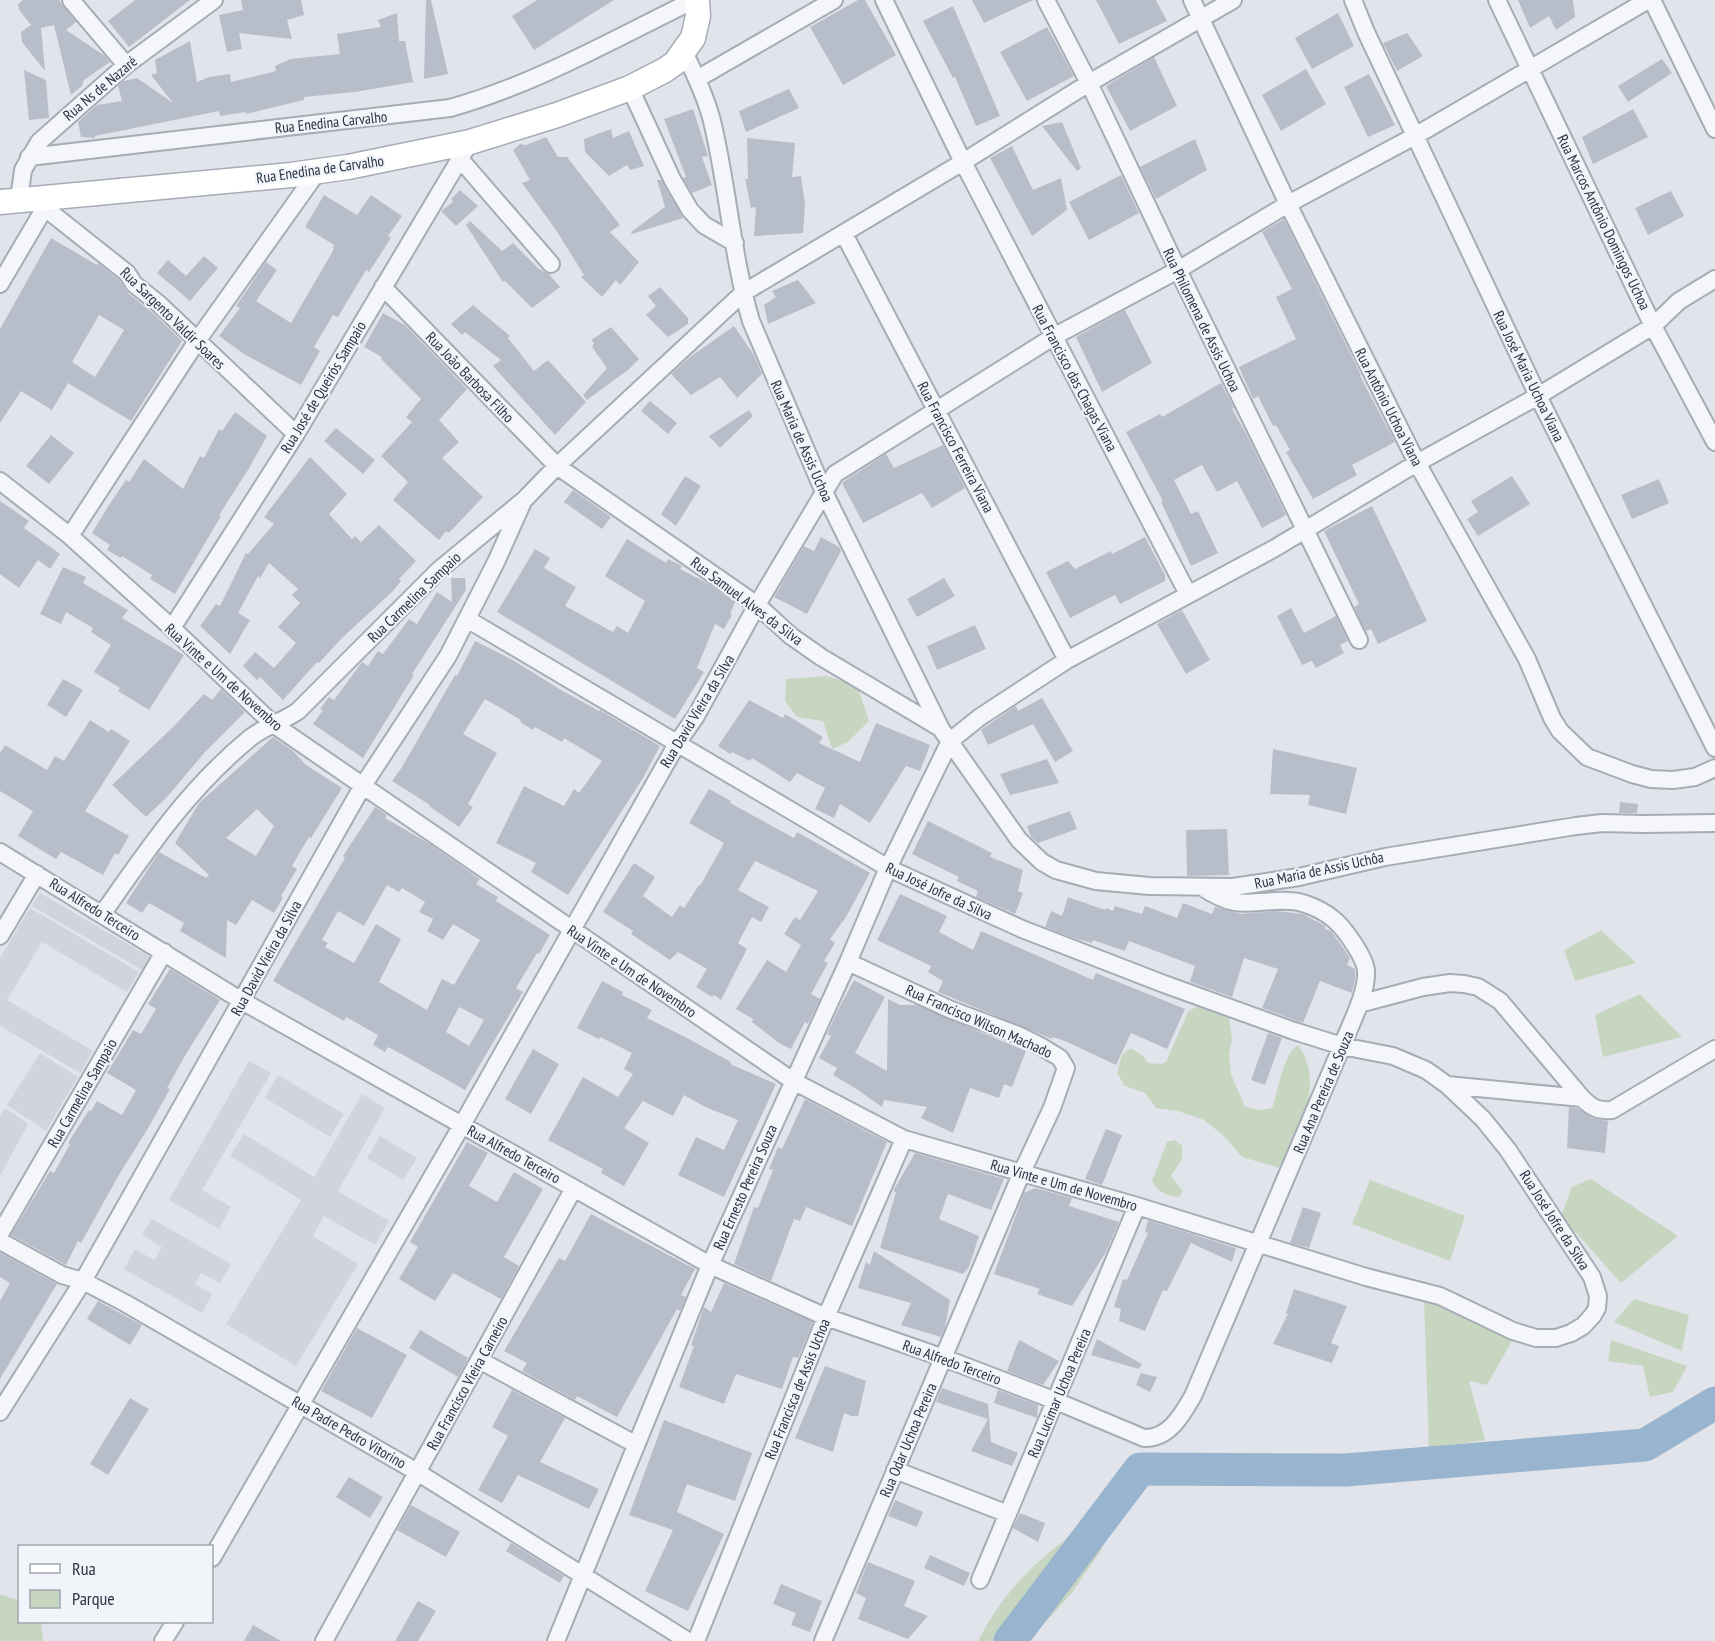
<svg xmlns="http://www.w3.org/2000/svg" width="1715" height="1641" viewBox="0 0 1715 1641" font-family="'PT Sans Narrow',sans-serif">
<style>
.built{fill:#cfd4dd}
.green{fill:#c7d6c1}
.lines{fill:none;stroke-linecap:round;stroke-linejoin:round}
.river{stroke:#99b4ce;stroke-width:33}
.building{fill:#b8bec9;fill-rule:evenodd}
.street-casing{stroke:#a6acb6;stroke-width:20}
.secondary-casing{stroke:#a6acb6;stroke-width:27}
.street{stroke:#f4f6f9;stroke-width:16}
.secondary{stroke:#fff;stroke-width:24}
.labels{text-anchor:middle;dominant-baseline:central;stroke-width:4.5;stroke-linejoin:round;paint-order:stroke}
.street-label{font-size:15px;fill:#283344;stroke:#f1f4f8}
</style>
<rect width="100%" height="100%" fill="#e1e5eb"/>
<path class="built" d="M40 893 150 957 142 970 32 906Z
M30 908 139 972 127 992 42 942 7 1000 93 1051 80 1073 0 1026V958Z
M40 1053 78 1077 46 1131 7 1105Z
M249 1061 271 1073 202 1190 231 1207 219 1229 169 1200Z
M278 1075 344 1114 330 1137 265 1098Z
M362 1094 385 1108 338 1191 389 1221 375 1245 324 1216 313 1236 358 1264 296 1366 226 1324 301 1200 230 1156 244 1134 314 1177Z
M5 1108 28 1124 0 1176V1116Z
M380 1136 417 1158 403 1180 367 1158Z
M152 1219 231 1264 220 1283 201 1273 195 1284 212 1294 202 1313 124 1269 135 1249 154 1260 162 1247 142 1235Z"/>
<path class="green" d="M826 676 857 685 869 721 848 742 832 749 823 721 797 717 785 701 786 679Z
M1601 930 1636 963 1575 981 1564 950Z
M1640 994 1682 1037 1603 1057 1595 1015Z
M1204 1002 1228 1011 1232 1039 1229 1054 1231 1074 1245 1107 1260 1110 1272 1108C1279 1090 1282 1055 1298 1045 1326 1084 1298 1131 1283 1169L1242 1157 1225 1137 1204 1120 1178 1111 1156 1108 1145 1093 1125 1086 1117 1073 1122 1055 1131 1048 1143 1056 1148 1063 1161 1064 1166 1062 1188 1012Z
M1175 1140 1182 1146V1159L1171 1176 1183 1191 1180 1197C1166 1195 1159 1194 1152 1181L1167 1142Z
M1591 1179 1678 1236 1621 1283 1561 1216 1572 1187Z
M1370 1180 1465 1216 1450 1261 1352 1224Z
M1634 1299 1689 1315 1682 1351 1614 1322Z
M1424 1300 1514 1337 1487 1385 1469 1381 1485 1440 1429 1449Z
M1611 1340 1687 1366 1673 1392 1650 1397 1643 1366 1608 1361Z
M1071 1535H1097L1102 1549 1071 1594 1043 1625 1020 1641H978C1000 1597 1032 1564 1071 1535Z
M0 1594 19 1601 20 1622H41L43 1641H0Z"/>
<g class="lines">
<path class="river" d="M1010 1641 1140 1469 1346 1470 1645 1445 1715 1403"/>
</g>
<path class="building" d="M23 0H59L76 22 66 30 105 56 110 62 84 80 82 86 71 95 54 25 41 28 45 71 22 42 21 32 31 25 19 10 18 4Z
M135 0H190L129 47 108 21Z
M241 0H301L304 15 287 20 292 39 239 33 242 49 227 52 219 15 243 10Z
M426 0H431L448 74 424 79Z
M537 0H614L534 50 512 16Z
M858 0H865L896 55 843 85 810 27Z
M972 0H1033L984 23Z
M1096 0H1156L1167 21 1119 44Z
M1518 0H1573L1575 17 1556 30 1549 16 1530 28Z
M953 6 1000 116 976 126 955 77 953 78 923 21Z
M397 13 399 41H405L413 82 355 92 304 97V100L246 114V112L220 116 219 111 95 136V138L81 137 78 122 97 105 122 101 118 86 123 81 137 78 173 103 151 75 157 73 155 60 190 41 197 82 209 77 230 74 231 82 276 71 275 66 290 59 340 54 337 34 381 27 378 20Z
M1338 13 1354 46 1312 69 1295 38Z
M1047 27 1074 76 1027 101 1000 52Z
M1407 33 1423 56 1397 71 1383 43Z
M1154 57 1177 106 1130 131 1106 86Z
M1662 59 1672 73 1628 102 1618 86Z
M1306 69 1326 104 1281 131 1262 95Z
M24 70 46 80 49 118 29 120Z
M1369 74 1395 125 1368 137 1344 87Z
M789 89 799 108 746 132 739 111Z
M693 109 708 156 702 157 712 185 692 193 683 178 686 177 664 119Z
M1633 109 1648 137 1593 164 1582 137Z
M1062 122 1081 168 1077 171 1042 126Z
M611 129 613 138 629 131 644 166 630 170 627 165 609 176 585 152 584 139Z
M546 137 558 157H567L620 225 610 232 639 262 620 285 616 280 602 297 581 277 584 275 556 230 522 183 530 180 513 150 520 144 526 145Z
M747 138 795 143 792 177 801 176 805 204 803 233 754 236 756 207 751 208 745 179H748Z
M1195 139 1207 170 1156 199 1140 167Z
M1012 146 1033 190 1061 178 1067 210 1032 236 990 158Z
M1121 175 1139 213 1089 240 1069 202Z
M657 180H661L683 218 632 234 631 232 665 207Z
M460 190 478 206 456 226 441 211 453 202 451 199Z
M1671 191 1684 216 1648 235 1635 208Z
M324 195 357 215 371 195 402 216 388 236 391 238 369 272 366 270 338 317 333 315 314 347 320 351 301 385 244 354 219 336 240 308 236 306 266 262 277 270 256 301 291 323 334 249 333 248 334 245 305 227Z
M1284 219 1361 375 1360 376 1395 442 1352 465 1357 475 1313 499 1286 452 1290 450 1276 425 1273 426 1258 396 1253 399 1239 367 1296 339 1276 297 1292 289 1262 232Z
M470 221 502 251 513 243 539 269 549 274 560 287 532 308 505 281 503 282 466 225Z
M51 238 97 265 98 263 119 280 128 293 154 314 182 341 131 421 68 383 52 410 21 391 0 423V329ZM99 315 124 330 95 377 72 362Z
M204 256 218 268 190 301 157 273 168 260 186 276Z
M798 280 816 303 768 324 764 305 776 297 772 291Z
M660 287 688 318V324L668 337 646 315 656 306 648 296Z
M473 305 510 336 508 338 534 371 548 360 586 402 555 435 493 366 501 360 465 332 462 335 451 324Z
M1125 310 1152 363 1102 392 1076 337Z
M383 313 405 325 467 389 439 420 459 442 442 458 483 497 449 533 446 531 439 540 393 500 408 482 381 456 412 422 406 417 421 399 381 359 382 357 364 347Z
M734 326 754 355 762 374 737 398 720 377 691 395 671 374 690 357Z
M611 327 639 359 628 370 587 400 583 395 607 368 592 347 594 343 591 340Z
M1221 383 1234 408 1232 409 1248 437 1286 515 1262 528 1237 481 1217 492 1202 465 1174 480 1191 514 1198 511 1218 553 1191 566 1161 502 1163 501 1126 432 1160 414 1162 417Z
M650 401 677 423 668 434 641 411Z
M749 410 753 416 720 448 709 436Z
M235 412 267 436 248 470 219 515 221 516 175 594 150 579 152 575 122 556 121 558 107 550 110 545 92 533 109 505 126 480 129 482 144 459 183 489 200 456 204 458 219 429 222 431Z
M336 428 375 460 363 474 324 441Z
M51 435 74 453 49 484 26 466Z
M943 445 965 488 932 508 922 493 863 523 842 483 843 482 886 454 894 468Z
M310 457 347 494 329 514 352 539 355 536 361 542 379 525 416 561 399 579 401 581 392 592 342 638 319 663 317 662 283 700 260 677 257 680 243 666 255 652 274 668 296 643 278 627 300 603 292 595 298 589 269 563 260 578 258 576 238 613 250 620 230 654 200 626 216 604 220 606 246 553 248 554 274 524 264 517Z
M685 476 701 486 676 526 661 514Z
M1512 476 1530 504 1478 536 1467 519 1478 512 1471 501Z
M1659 479 1669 503 1632 519 1621 495Z
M573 490 611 517 602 529 564 502Z
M0 501 29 521 24 528 60 554 50 569 38 560 19 588 0 574Z
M1372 506 1427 621 1378 644 1371 629 1366 631 1354 607 1359 604 1324 531Z
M821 537 839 547 841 551 807 614 774 597 804 546 814 551Z
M1145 537 1165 575V581L1120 604 1115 595 1070 618 1046 572 1068 561 1075 569 1111 551 1112 554Z
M627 539 666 563 668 559 682 566 680 569 707 583 735 602 730 614 732 615 724 629 715 624 697 668 704 672 675 719 497 612 535 549 550 558 544 568 576 587 565 606 613 632 617 626 628 633 645 601 605 576Z
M63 567 86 577 83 583 128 610 122 618 184 655 149 710 118 691 120 688 94 672 111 645 91 632 93 628 66 612 61 624 40 614Z
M451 578H465L466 590 412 674 414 675 363 758 313 724 323 710 320 709 329 697 334 700 362 662 368 666 378 651 383 654 409 619 417 624 437 592 452 602Z
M944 578 955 596 917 617 907 599Z
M1291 608 1304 633 1336 616 1348 641 1340 645 1344 653 1316 668 1312 661 1302 665 1277 616Z
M1182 610 1210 660 1186 674 1157 624Z
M975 625 986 649 937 670 927 646Z
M475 641 511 659 561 690 599 711 600 710 660 746 643 778 568 895 531 872 536 863 496 843 524 786 564 806 574 789 579 793 602 761 564 738 562 742 535 727 533 730 520 722 521 720 485 699 463 734 497 753 468 804 473 807 459 827 429 806 430 805 392 781 402 767 455 675 457 676Z
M63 679 83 690 66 717 47 705Z
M221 689 245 712 205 752 167 797 146 817 112 785 174 726 204 694 212 700Z
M1042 698 1073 751 1055 762 1033 724 988 745 981 730 1014 707 1016 706 1018 711Z
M749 700 783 718 785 714 823 737 819 743 860 762 876 723 930 745 920 771 906 766 870 823 840 804 834 818 815 809 825 788 797 773 790 782 752 758 750 761 732 752 730 754 718 746Z
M90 720 109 732 111 729 130 741 85 811 129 836 118 855 115 853 103 875 61 852 56 859 18 836 33 811 0 791V753L5 745 47 770 55 756 64 761Z
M273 737 293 751 306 765 342 788 311 838 309 837 292 866 297 869 281 896 283 898 274 913 252 900 236 925 227 920 226 958 180 931 184 923 149 903 142 913 126 903 159 852 206 878 209 875 175 843 199 803ZM257 809 274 826 256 856 226 838Z
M1273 749 1357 768 1346 814 1308 805 1310 795 1270 794Z
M1047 759 1059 783 1010 795 1000 774Z
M709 789 731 801 730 803 794 838 797 832 870 873 846 917 830 939 835 943 824 961 828 963 811 994 820 999 808 1024 805 1022 791 1049 779 1043 752 1022 753 1019 736 1009 767 960 786 972 801 945 784 934 795 917 800 920 818 891 755 861 738 890 769 907 761 922 752 917 738 943 747 949 721 1000 714 995 712 997 696 987 707 969 678 952 670 960 631 934 633 931 603 912 634 863 655 877 643 896 672 917 680 905 684 908 699 885 700 886 724 843 689 823Z
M1620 802 1638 804 1637 813H1619Z
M375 807 387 815 385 818 430 844 480 879 476 884 498 897 496 901 550 935 539 954 537 953 516 988 523 992 465 1090 407 1057 388 1047 385 1052 373 1045 378 1035 346 1017 344 1021 273 981 345 858 343 856ZM387 885 399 892 402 888 425 902 419 912 433 919 427 931 443 940 453 924 480 940 454 985 442 979 427 1010 379 982 401 939 376 924 354 963 325 947 328 943 322 940 338 911 364 926ZM459 1007 484 1020 469 1046 446 1032Z
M1070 811 1077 829 1038 843 1031 837 1027 826Z
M928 821 992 853 990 857 1023 870 1018 891 1023 893 1015 914 976 897 978 891 957 881 959 877 912 854Z
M1227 829 1229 875 1187 876 1186 830Z
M900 894 947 916 939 932 973 950 981 931 1093 980 1096 973 1185 1009 1167 1049 1131 1033 1116 1065 1065 1041 1053 1037 1052 1039 938 992 943 981 928 972 931 966 877 940Z
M1068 897 1105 910 1106 908 1113 911 1115 906 1142 914 1145 906 1177 918 1183 903 1212 914 1215 907 1241 914 1276 911 1303 914 1325 926V929L1331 931 1344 949 1350 958 1347 965 1355 969V979L1352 993 1320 981 1303 1023 1297 1021 1262 1008 1278 969 1244 958 1232 997 1190 982 1195 966 1129 941 1125 951 1093 940 1092 943 1076 939 1045 927 1051 911 1062 916Z
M170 969 220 1000 186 1054 167 1088 170 1089 147 1130 120 1173 81 1243 78 1241 66 1265 11 1235 50 1171 54 1173 70 1144 68 1143 89 1110 91 1111 97 1101 122 1115 136 1090 107 1073 133 1030 141 1034 156 1009 148 1004Z
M854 980 885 997 855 1053 887 1071 888 999 900 1005H916L1026 1051 1012 1087 1004 1084 999 1098 970 1088 953 1133 921 1118 927 1107 884 1100 882 1107 855 1088 833 1075 837 1068 819 1058 831 1036 827 1034 839 1008Z
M602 981 623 992 622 995 652 1010 647 1018 687 1038 731 1062 730 1064 776 1084 724 1197 678 1175 696 1137 724 1150 738 1120 705 1107 684 1095 673 1116 643 1101 624 1128 649 1143 624 1186 601 1173 603 1169 548 1140 583 1077 618 1097 633 1074 624 1069 632 1053 600 1037 599 1039 577 1028Z
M1268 1033 1282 1038 1265 1085 1251 1080Z
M533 1049 559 1064 531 1114 505 1099Z
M805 1099 887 1142 852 1226 806 1207 800 1221 794 1219 771 1281 734 1264 754 1207 758 1208 773 1170 769 1169 778 1147 782 1149Z
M1569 1107 1577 1108 1592 1118 1608 1121 1605 1153 1567 1148Z
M1106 1129 1122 1135 1102 1185 1085 1179Z
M467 1142 488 1153 469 1186 497 1202 514 1172 543 1189 504 1257 519 1266 501 1299 453 1273 435 1301 399 1279 418 1247 410 1242Z
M915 1153 1004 1179 991 1210 948 1194 939 1219 979 1236 969 1267 963 1274 880 1248 896 1192 893 1191Z
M1035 1188 1072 1198 1069 1206 1119 1222 1106 1252 1072 1306 1037 1294 1040 1289 994 1274 1024 1193Z
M1303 1207 1321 1213 1309 1248 1290 1243Z
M591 1214 695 1269 681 1295 686 1297 680 1311 677 1309 617 1417 577 1396 575 1400 522 1371 527 1363 504 1351 559 1258 565 1261Z
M1148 1220 1236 1248 1232 1262 1191 1243 1167 1291 1163 1290 1145 1331 1119 1321 1121 1309 1114 1307 1123 1279 1127 1280 1148 1233 1145 1232Z
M874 1251 950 1300 945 1327 941 1337 901 1325 911 1303 858 1288 866 1262 870 1265Z
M0 1253 57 1284 0 1379V1301L10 1283 0 1277Z
M724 1283 813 1322 798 1358 793 1357 782 1389 736 1374 724 1404 679 1387 694 1346 691 1345 704 1307 711 1312Z
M1294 1289 1347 1306 1331 1343 1339 1346 1332 1363 1273 1344 1288 1314 1286 1313Z
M98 1301 142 1325 130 1345 87 1319Z
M357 1328 407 1355 372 1418 321 1391Z
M420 1330 468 1358 458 1377 409 1348Z
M1097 1339 1142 1364 1139 1369 1091 1355Z
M1019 1340 1059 1361 1043 1385 1007 1371Z
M825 1366 866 1381 858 1416H851L844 1413 833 1452 795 1438Z
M1141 1373 1157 1377 1150 1392 1136 1385Z
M942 1388 988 1404 991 1442 1018 1453 1012 1466 971 1451 988 1419 936 1402Z
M512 1390 565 1418 540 1462 599 1489 589 1509 518 1475 502 1503 478 1490 508 1436 492 1427Z
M998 1390 1038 1405 1037 1418 994 1403Z
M130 1398 149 1409 108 1475 90 1464Z
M664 1420 752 1453 735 1501 687 1484 677 1512 724 1534 688 1611 645 1591 673 1530 629 1515Z
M349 1477 383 1497 370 1518 336 1497Z
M895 1500 923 1512 917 1527 888 1516Z
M411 1505 460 1532 446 1557 397 1530Z
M1020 1513 1045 1523 1038 1542 1013 1528Z
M511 1543 564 1576 560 1583 506 1551Z
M930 1555 970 1573 964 1586 924 1568Z
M868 1562 915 1581 904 1606 928 1616 908 1639 858 1619 866 1598 856 1593Z
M781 1584 822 1601 810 1632 791 1625 796 1613 773 1604Z
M418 1601 436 1611 418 1641H395Z
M253 1625 281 1641H244Z"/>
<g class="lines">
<defs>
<path id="street" d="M71 0 126 65
M1046 0 1089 83 1178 270 1359 640
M1192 0 1288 204 1417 463 1527 659 1552 718 1560 731 1587 757 1632 774 1651 779 1673 780 1695 777 1715 768
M1353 0 1366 32 1538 396 1715 748
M1497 0 1653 326 1715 442
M1652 0 1715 129
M684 52C695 74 706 97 712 121 728 187 732 256 751 321L824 492 941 729 1019 840 1042 862 1056 870 1096 881 1149 886 1233 887 1299 877 1385 857 1576 826 1602 823 1643 824 1715 823
M697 79 834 0
M630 88 672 179 690 210 704 225 735 243
M29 157 450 108C536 84 614 39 694 0
M460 159 551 264
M19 199 23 170 39 142 126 65 214 0
M45 208 127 273 134 284 159 304 296 434
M844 234 1067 660
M0 284 50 199
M383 287 557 466 757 605 791 636 821 657 940 728
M0 481 70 536 172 628 273 724 793 1081 904 1139 1137 1206 1366 1277 1440 1296 1513 1331 1536 1338H1556L1571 1333 1583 1326 1593 1315 1597 1308 1598 1296 1592 1277 1508 1150 1483 1119 1447 1085 1426 1070 1393 1056 1342 1046 1294 1031 1164 984 1022 929 888 868 467 619
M70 536 197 341 318 171
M1188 594 963 162 1089 83 1233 0
M172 628 296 434 470 142
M0 852 242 1001 710 1265 826 1317 944 1358 1056 1401 1144 1438C1169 1439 1182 1415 1193 1396L1342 1046C1350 1025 1367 994 1366 972 1366 958 1343 926 1332 918 1322 910 1303 901 1290 901 1249 899 1241 913 1202 887
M103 913C148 849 188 789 250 738 265 726 282 722 298 711L439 570 524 500 557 466 743 293 963 162 884 0
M0 936 37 874
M1359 1004 1423 987 1450 983 1464 984 1478 987 1500 1001 1582 1098C1592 1108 1598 1111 1612 1110L1715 1049
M1447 1085 1582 1098
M0 1234 164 952
M0 1241 62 1275 83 1281 125 1303 417 1472 688 1641
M479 1360 635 1444
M0 1412 83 1281 362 787 448 656 496 562 522 504
M895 1470 1008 1514
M212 1558 462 1125 678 742 696 716 757 605 835 474 1053 337 1178 270 1288 204 1415 136 1648 0
M980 1580 1137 1206
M163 1641 175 1622
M324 1641 574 1188
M556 1641 710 1265 848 962 888 868 950 741 980 717 1067 660 1275 548 1417 463 1538 396 1653 326 1679 301 1715 279
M696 1641 826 1317 904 1139
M823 1641 1022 1172 1052 1108 1066 1068 1060 1058 1042 1047 1018 1035 949 1009 848 962"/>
<path id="secondary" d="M0 202 291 175 348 167 470 142 557 115 630 88 665 70 675 63 693 38 698 16 697 0"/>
</defs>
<use href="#street" class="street-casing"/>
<use href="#secondary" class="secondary-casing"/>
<use href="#street" class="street"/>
<use href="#secondary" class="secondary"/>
</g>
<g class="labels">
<g class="street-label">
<text transform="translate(100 88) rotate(-40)">Rua Ns de Nazaré</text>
<text transform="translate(331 122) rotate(-6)">Rua Enedina Carvalho</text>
<text transform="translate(320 169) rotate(-8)">Rua Enedina de Carvalho</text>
<text transform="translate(1604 222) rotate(64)">Rua Marcos Antônio Domingos Uchoa</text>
<text transform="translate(173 318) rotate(44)">Rua Sargento Valdir Soares</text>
<text transform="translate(1202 320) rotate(64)">Rua Philomena de Assis Uchoa</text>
<text transform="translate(1529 376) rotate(64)">Rua José Maria Uchoa Viana</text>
<text transform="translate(470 377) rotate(46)">Rua João Barbosa Filho</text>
<text transform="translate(1075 378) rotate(62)">Rua Francisco das Chagas Viana</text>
<text transform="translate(323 387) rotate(-59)">Rua José de Queirós Sampaio</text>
<text transform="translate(1389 407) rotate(63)">Rua Antônio Uchoa Viana</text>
<text transform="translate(802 441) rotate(66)">Rua Maria de Assis Uchoa</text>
<text transform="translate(956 447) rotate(62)">Rua Francisco Ferreira Viana</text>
<text transform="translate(414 597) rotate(-44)">Rua Carmelina Sampaio</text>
<text transform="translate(747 601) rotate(37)">Rua Samuel Alves da Silva</text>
<text transform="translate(224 677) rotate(42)">Rua Vinte e Um de Novembro</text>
<text transform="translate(697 711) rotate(-59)">Rua David Vieira da Silva</text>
<text transform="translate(1319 870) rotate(-12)">Rua Maria de Assis Uchôa</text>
<text transform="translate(939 891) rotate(25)">Rua José Jofre da Silva</text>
<text transform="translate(95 909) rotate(32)">Rua Alfredo Terceiro</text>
<text transform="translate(266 958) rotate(-61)">Rua David Vieira da Silva</text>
<text transform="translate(632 971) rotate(34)">Rua Vinte e Um de Novembro</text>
<text transform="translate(979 1021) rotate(24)">Rua Francisco Wilson Machado</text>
<text transform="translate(1323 1092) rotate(-67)">Rua Ana Pereira de Souza</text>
<text transform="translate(82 1093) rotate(-60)">Rua Carmelina Sampaio</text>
<text transform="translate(514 1154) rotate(29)">Rua Alfredo Terceiro</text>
<text transform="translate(1064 1185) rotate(16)">Rua Vinte e Um de Novembro</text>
<text transform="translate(745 1187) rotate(-66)">Rua Ernesto Pereira Souza</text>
<text transform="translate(1555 1220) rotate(57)">Rua José Jofre da Silva</text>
<text transform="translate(952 1362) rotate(20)">Rua Alfredo Terceiro</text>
<text transform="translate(467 1383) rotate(-61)">Rua Francisco Vieira Carneiro</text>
<text transform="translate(797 1389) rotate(-68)">Rua Francisca de Assis Uchoa</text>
<text transform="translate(1059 1393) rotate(-67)">Rua Lucimar Uchoa Pereira</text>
<text transform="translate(349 1432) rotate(30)">Rua Padre Pedro Vitorino</text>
<text transform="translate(908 1440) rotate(-67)">Rua Odar Uchoa Pereira</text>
</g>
</g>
<rect x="18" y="1545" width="195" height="78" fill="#f1f4f8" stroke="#a1a7b0" stroke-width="1.5"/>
<rect x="30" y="1564" width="30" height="9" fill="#ffffff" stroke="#a1a7b0" stroke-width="1.5"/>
<text x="72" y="1575" font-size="18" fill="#283344">Rua</text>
<rect x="30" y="1590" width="30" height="18" fill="#c7d6c1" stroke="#a1a7b0" stroke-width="1.5"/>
<text x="72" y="1605" font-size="18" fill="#283344">Parque</text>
</svg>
